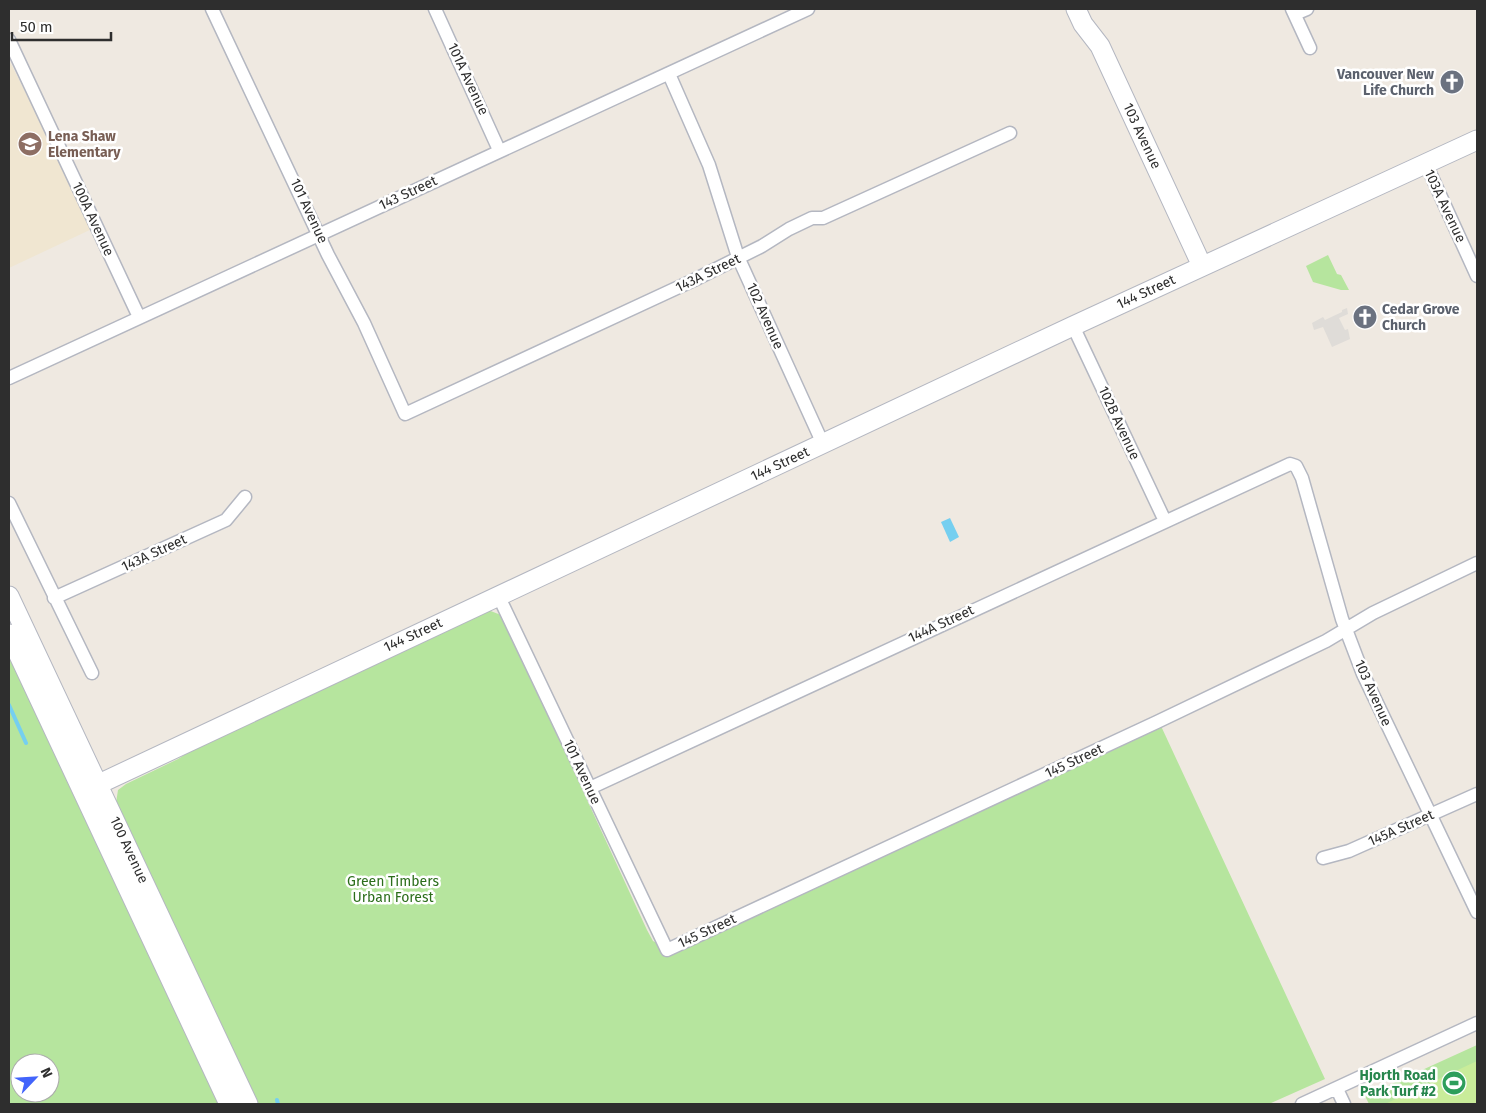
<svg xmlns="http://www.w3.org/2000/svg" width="1486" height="1113" viewBox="0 0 1486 1113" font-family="'Fira Sans',sans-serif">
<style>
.education{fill:#f0e6d1}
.green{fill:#b6e59e;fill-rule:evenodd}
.pitch{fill:#c9ec9a}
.plaza{fill:#dfdcd8}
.water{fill:#75cff0}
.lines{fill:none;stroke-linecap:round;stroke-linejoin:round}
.stream{stroke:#75cff0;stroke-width:4}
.street-casing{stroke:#b4b7c1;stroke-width:15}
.secondary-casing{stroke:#b4b7c1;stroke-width:21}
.street{stroke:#fff;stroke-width:12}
.secondary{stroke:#fff;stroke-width:19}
.labels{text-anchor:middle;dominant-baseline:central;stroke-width:5;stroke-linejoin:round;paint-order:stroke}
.worship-label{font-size:14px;font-weight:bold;fill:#5b616d;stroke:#fff;text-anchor:end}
.street-label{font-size:14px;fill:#2e2e2e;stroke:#fff}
.education-label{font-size:14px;font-weight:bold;fill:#785e54;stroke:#fff;text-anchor:start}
.park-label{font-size:14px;fill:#2c6e1b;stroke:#fff}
.leisure-label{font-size:14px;font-weight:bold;fill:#27864d;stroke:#fff;text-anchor:end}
</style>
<rect width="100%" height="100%" fill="#efe9e1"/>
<path class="education" d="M9 60 94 228 9 268Z"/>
<path class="green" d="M1328 255 1337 274 1341 275 1349 290H1341L1313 282 1306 266Z
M488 610 501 615 506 624 647 930 653 941 661 945 1161 726 1325 1079 1269 1104H257L116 803 118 790 126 784 178 759 211 738Z
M9 655 222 1104H9ZM20 1063H50V1093H20Z
M1477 1045V1104H1369L1365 1096Z"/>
<path class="pitch" d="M1477 1061V1104H1385Z"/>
<path class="plaza" d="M1347 308 1348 314 1339 318 1345 330 1348 329 1350 339 1332 347 1323 327 1314 330 1312 323 1323 317 1325 320 1342 312V310Z"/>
<path class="water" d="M950 518 959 537 950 542 941 522Z"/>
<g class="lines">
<path class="stream" d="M9 705 26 743
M277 1100 278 1104"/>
<defs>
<path id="street" d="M212 9 328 255 364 323 405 414 694 280 762 246 789 229 812 218H823L1010 133
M435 9 499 150
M1292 9 1310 48
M1295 14 1307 9
M9 40 139 317
M669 74 709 165 738 257 823 444
M1426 164 1477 276
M1073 326 1165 521
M9 378 808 9
M9 503 92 673
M498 595 667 950 1157 722 1326 641 1373 613 1477 563
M54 598 226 520 245 497
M590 788 1290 464 1296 466 1302 478 1342 619 1363 674 1477 912
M1323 858 1349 851 1477 794
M1337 1089 1344 1104
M1302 1104 1477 1023"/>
<path id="secondary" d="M1076 9 1083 24 1100 46 1202 266
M9 596 248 1104
M9 634 229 1104
M84 791 1073 326 1477 140"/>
</defs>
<use href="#street" class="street-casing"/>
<use href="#secondary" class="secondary-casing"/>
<use href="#street" class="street"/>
<use href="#secondary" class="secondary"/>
</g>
<defs>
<symbol id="church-disc" viewBox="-11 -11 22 22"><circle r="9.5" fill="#6b7280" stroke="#fff"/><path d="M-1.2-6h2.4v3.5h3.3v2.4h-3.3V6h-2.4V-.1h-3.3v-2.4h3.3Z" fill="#fff"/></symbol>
<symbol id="school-disc" viewBox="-11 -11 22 22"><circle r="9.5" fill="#8d6e63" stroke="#fff"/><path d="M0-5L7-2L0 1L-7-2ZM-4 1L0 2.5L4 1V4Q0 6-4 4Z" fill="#fff"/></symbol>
<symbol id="stadium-disc" viewBox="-11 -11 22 22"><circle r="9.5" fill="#2e9e5b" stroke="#fff"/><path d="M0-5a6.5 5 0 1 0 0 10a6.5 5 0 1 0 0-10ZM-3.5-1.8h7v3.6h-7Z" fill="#fff"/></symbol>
</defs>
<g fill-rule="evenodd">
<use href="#church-disc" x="1438" y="68" width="28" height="28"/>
<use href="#school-disc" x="16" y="130" width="28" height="28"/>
<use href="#church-disc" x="1351" y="303" width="28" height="28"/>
<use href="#stadium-disc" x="1440" y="1069" width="28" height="28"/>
</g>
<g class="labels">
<g class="worship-label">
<text x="1434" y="74">Vancouver New<tspan x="1434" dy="16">Life Church</tspan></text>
<text x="1382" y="309" text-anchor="start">Cedar Grove<tspan x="1382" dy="16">Church</tspan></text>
</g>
<g class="street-label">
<text transform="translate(468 79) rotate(65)">101A Avenue</text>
<text transform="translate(1142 136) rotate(65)">103 Avenue</text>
<text transform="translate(408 193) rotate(-25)">143 Street</text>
<text transform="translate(1445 206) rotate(65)">103A Avenue</text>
<text transform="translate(309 211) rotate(65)">101 Avenue</text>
<text transform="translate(93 219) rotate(65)">100A Avenue</text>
<text transform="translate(708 273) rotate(-26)">143A Street</text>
<text transform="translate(1146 292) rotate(-25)">144 Street</text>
<text transform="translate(765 316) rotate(66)">102 Avenue</text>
<text transform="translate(1119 423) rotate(65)">102B Avenue</text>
<text transform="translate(780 464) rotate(-25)">144 Street</text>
<text transform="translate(154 553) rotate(-25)">143A Street</text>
<text transform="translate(941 624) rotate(-25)">144A Street</text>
<text transform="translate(413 635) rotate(-25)">144 Street</text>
<text transform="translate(1373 693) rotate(66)">103 Avenue</text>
<text transform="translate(1074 761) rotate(-25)">145 Street</text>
<text transform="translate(582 772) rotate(65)">101 Avenue</text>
<text transform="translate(1401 828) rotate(-24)">145A Street</text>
<text transform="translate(129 850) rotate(65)">100 Avenue</text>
<text transform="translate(707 931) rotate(-25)">145 Street</text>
</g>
<g class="education-label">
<text x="48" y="136">Lena Shaw<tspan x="48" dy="16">Elementary</tspan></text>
</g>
<g class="park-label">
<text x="393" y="881">Green Timbers<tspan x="393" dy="16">Urban Forest</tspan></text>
</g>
<g class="leisure-label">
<text x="1436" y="1075">Hjorth Road<tspan x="1436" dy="16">Park Turf #2</tspan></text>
</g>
</g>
<rect width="1486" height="1113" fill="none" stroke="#2e2e2e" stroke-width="20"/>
<g transform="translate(35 1078) rotate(65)"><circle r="24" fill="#ffffff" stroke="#ababab"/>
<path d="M0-4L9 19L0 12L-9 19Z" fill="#4264fb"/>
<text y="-8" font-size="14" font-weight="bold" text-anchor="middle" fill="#2e2e2e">N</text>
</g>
<path d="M12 32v8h99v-8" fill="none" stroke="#2e2e2e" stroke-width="2.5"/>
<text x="20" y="32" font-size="15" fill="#2e2e2e" stroke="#ffffff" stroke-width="4" paint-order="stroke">50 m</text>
</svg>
